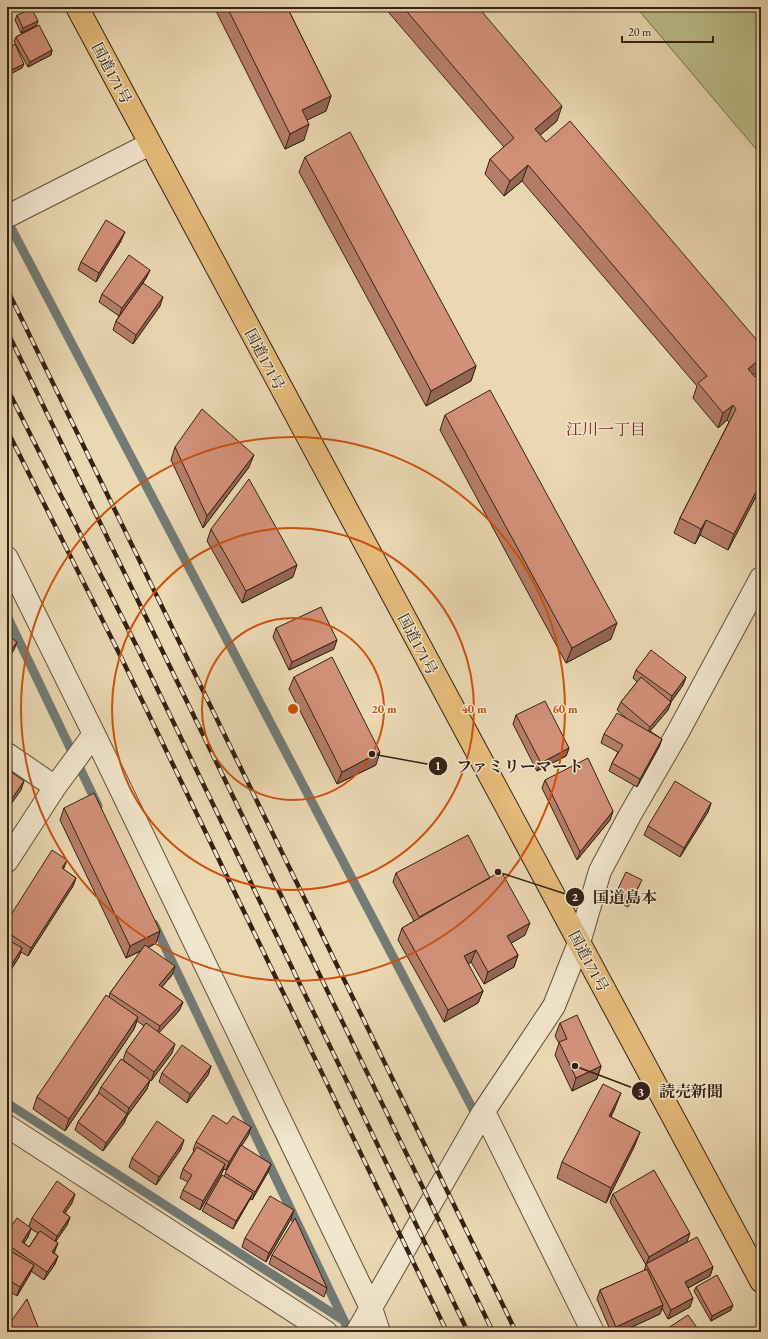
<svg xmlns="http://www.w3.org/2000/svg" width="768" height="1339" viewBox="0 0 768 1339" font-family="'EB Garamond','Noto Serif JP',serif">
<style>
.green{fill:#bbbe8a;stroke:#78704f}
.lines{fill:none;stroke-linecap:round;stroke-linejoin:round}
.stream{stroke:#737b76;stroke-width:9}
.minor-casing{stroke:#624f3c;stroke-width:24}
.trunk-casing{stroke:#352114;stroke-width:24}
.minor{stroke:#f1e6ce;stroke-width:22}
.trunk{stroke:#e5bc7a;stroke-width:22}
.rail-casing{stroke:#352114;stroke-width:4.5}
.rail{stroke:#f1e6ce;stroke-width:3;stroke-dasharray:9;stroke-linecap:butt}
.wall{fill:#b57d69;stroke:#352114;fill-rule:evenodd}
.shaded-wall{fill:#946655;stroke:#352114}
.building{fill:#d3917a;stroke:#352114}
.ring{fill:none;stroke:#cd510d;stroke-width:2}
.labels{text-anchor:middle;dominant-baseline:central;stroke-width:3;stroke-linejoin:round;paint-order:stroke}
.street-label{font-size:15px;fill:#352114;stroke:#f1e6ce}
.neighbourhood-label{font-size:16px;fill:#7a1f14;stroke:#f1e6ce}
.centre{fill:#cd510d;stroke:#f1e6ce;stroke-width:2}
.ring-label{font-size:12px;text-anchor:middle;font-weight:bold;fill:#cd510d;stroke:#f1e6ce;stroke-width:3;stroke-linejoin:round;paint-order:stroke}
.leader{fill:none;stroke:#352114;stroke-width:1.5}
.callout-dot{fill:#352114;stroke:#f1e6ce;stroke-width:1.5}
.mark-label{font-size:12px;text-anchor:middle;font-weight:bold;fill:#fff}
.callout-label{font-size:16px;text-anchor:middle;font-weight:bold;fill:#352114;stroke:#f1e6ce;stroke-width:3;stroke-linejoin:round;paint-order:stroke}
</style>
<rect width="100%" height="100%" fill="#ead8b3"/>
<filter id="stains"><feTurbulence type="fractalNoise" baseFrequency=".005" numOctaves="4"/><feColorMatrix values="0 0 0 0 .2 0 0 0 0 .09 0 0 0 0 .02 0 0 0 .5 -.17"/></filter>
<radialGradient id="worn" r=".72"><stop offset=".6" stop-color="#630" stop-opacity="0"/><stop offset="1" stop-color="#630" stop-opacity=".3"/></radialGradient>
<path class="green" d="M636 7H761V155Z"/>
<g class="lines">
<path class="stream" d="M7 220 478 1119
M7 616 98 806
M154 924 349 1331
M7 1103 343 1320"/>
<defs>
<path id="minor" d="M10 215 150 144
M7 558 94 734 371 1308 379 1332
M7 754 55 787
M7 861 55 787 94 734
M484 1112 593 1332
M7 1126 326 1332
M357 1332 482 1114 554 1006 579 943 600 871 630 815 678 732 761 578"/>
<path id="trunk" d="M77 7 761 1281"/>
</defs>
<use href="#minor" class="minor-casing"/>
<use href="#trunk" class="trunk-casing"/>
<use href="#minor" class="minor"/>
<use href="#trunk" class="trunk"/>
<defs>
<path id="rail" d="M7 289 516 1332
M7 331 493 1332
M7 388 138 649 468 1332
M7 430 121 657 447 1332"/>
</defs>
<use href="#rail" class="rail-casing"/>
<use href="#rail" class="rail"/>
</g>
<path class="wall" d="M214 7H287L331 96 326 111 307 120 304 140 285 149Z
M384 7H478L557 121 540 135 546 142 761 345V368L760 370 761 487 728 550 700 535 695 544 674 533 680 518 729 422 727 420 718 428 693 398 697 386 522 181 504 196 485 174 490 159 504 147ZM758 371 755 377 753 375Z
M17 15 36 26 52 50 51 55 28 67 14 41 16 37 36 26 21 33 15 20Z
M305 157 476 366 471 381 426 406 299 172Z
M121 241 96 282 78 270 81 262Z
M150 270 146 278 143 283 160 306 133 344 113 330 116 321 119 316 99 302 102 294Z
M445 415 611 639 566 663 440 430Z
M175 447 249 467 203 528 171 460Z
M211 529 293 577 242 603 207 541Z
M276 628 334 649 289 670 273 637Z
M636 670 686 677 683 685 671 702 668 710 650 731 662 739 659 747 637 787 609 771 612 763 618 752 601 743 604 734 627 719 617 710 621 702 637 682 633 678Z
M294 677 376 765 337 784 289 689Z
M516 715 569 748 566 756 537 771 513 724Z
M545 780 613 811 610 820 577 860 542 788Z
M711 803 708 812 680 857 644 835 648 826Z
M64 808 160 931 156 943 148 948 172 975 162 987 183 1002 179 1011 159 1032 172 1053 151 1081 123 1060 126 1051 144 1026 137 1021 134 1029 65 1131 33 1109 37 1097 109 997 110 993 141 951 126 958 60 820Z
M64 868 63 869 76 878 73 886 28 956 21 952 19 957 7 976V921Z
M396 873 490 878 525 935 511 943 518 955 514 967 484 984 471 962 468 964 483 991 478 1003 444 1022 398 940 402 928 414 921 393 882Z
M640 884 628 907 613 899 615 895Z
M560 1023 601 1066 597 1079 572 1091 555 1055 559 1043 555 1036Z
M211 1066 208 1075 187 1103 159 1082 162 1073Z
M150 1080 147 1089 127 1116 124 1123 103 1151 75 1130 78 1122 98 1094 101 1087Z
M615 1108 611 1117 640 1132 634 1147 606 1203 557 1178 562 1162Z
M227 1124 251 1127 248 1136 241 1146 271 1164 268 1172 252 1200 250 1199 233 1229 202 1211 206 1203 224 1176 238 1151 226 1170 224 1169 222 1173 200 1210 180 1198 183 1190 188 1182 180 1178 183 1169 194 1151 193 1150 196 1142Z
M181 1149 156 1185 129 1167 132 1158Z
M613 1194 687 1242 674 1249 713 1267 710 1276 688 1288 690 1307 668 1319 662 1308 660 1314 621 1332H611L597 1299 600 1290 644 1271 646 1265 610 1202Z
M72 1203 65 1213 70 1217 67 1225 56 1241 55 1251 54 1253 58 1256 55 1264 44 1280 31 1271 30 1274 17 1296 9 1291 7 1297V1232L29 1226 32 1218ZM31 1229 38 1233 29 1247 24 1243 28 1237Z
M291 1219 266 1262 242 1247 245 1238Z
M272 1255 327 1288 324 1297 269 1264Z
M696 1287 731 1310 711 1321 694 1291Z"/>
<path class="shaded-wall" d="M38 21 36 26 21 33 23 28Z
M52 50 51 55 28 67 30 62Z
M24 64 22 68 7 76V72Z
M331 96 326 111 297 125 302 110Z
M562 106 557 121 530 144 535 129Z
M309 124 304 140 285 149 290 134Z
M528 165 522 181 504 196 510 181Z
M125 232 121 241 96 282 99 273Z
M150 270 146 278 119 317 122 308Z
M163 297 160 306 133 344 136 335Z
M761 358V368L743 384 748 369Z
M476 366 471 381 426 406 431 391Z
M733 405 727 420 718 428 723 413Z
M254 455 249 467 203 528 207 516Z
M761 482V487L728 550 734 534Z
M706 520 700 535 695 544 701 529Z
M297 565 293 577 242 603 246 591Z
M617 623 611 639 566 663 572 648Z
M337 640 334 649 289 670 292 662Z
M17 642 14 650 7 660V656Z
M686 677 683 685 671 702 668 710 647 735 650 727 670 703 672 696Z
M662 739 659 747 637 787 640 779Z
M569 748 566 756 537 771 541 763Z
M380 752 376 765 337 784 342 772Z
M24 781 21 790 7 810V806Z
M711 803 708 812 680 857 684 848Z
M613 811 610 820 577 860 580 852Z
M67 860 64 868 59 877 62 868Z
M76 878 73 886 28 956 31 948Z
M530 923 525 935 503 948 507 936Z
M160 931 156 943 126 958 130 946Z
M22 948 19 957 7 976V972Z
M476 950 471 962 459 969 464 956Z
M518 955 514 967 484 984 488 972Z
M175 966 172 975 156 994 159 985Z
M483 991 478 1003 444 1022 448 1010Z
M183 1002 179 1011 157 1035 160 1026Z
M138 1017 134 1029 65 1131 69 1119Z
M175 1044 172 1053 151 1081 154 1072Z
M211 1066 208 1075 187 1103 190 1094Z
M601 1066 597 1079 572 1091 576 1078Z
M150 1080 147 1089 127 1116 124 1123 103 1151 106 1143 127 1115 129 1108Z
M621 1093 615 1108 603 1131 609 1116Z
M251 1127 248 1136 226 1170 229 1162Z
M640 1132 634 1147 606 1203 611 1188Z
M184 1140 181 1149 156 1185 159 1177Z
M225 1164 222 1173 200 1210 203 1201Z
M271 1164 268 1172 252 1200 255 1192Z
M253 1193 249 1201 233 1229 236 1221Z
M75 1194 72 1203 60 1220 63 1212Z
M294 1210 291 1219 266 1262 269 1253Z
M70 1217 67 1225 54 1244 57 1236Z
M31 1228 28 1237 19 1250 22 1242Z
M690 1233 687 1242 647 1265 646 1264V1265L649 1257Z
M58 1243 55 1251 49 1260 52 1252Z
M58 1256 55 1264 44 1280 47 1272Z
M34 1265 30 1274 17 1296 20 1287Z
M713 1267 710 1276 682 1291 685 1282Z
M11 1287 8 1296 7 1297V1293Z
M693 1298 690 1307 668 1319 671 1310Z
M663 1305 660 1314 621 1332H614L616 1327Z
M733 1305 731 1310 711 1321 712 1316Z"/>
<path class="building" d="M227 7H287L331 96 302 110 309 124 290 134Z
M403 7H478L562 106 535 129 546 142 570 121 761 345V358L748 369 755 377 759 369 761 370V482L734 534 706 520 701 529 680 518 736 409 733 405 723 413 698 383 707 376 528 165 510 181 490 159 514 138Z
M32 9 38 21 23 28 17 15Z
M39 25 52 50 30 62 16 37Z
M15 44 24 64 7 72V48Z
M350 132 476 366 431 391 305 157Z
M106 220 125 232 99 273 81 262Z
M129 255 150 270 122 308 102 294Z
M143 283 163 297 136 335 116 321Z
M490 390 617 623 572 648 445 415Z
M202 409 254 455 207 516 175 447Z
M249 479 297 565 246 591 211 529Z
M321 607 337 640 292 662 276 628Z
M7 635 17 642 7 656Z
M651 650 686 677 672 696 636 670Z
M332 657 380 752 342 772 294 677Z
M7 671 9 673 7 676Z
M641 677 671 702 650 727 621 702Z
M545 701 569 748 541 763 516 715Z
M617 713 662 739 640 779 612 763 623 745 604 734Z
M588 758 613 811 580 852 545 780Z
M7 769 24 781 7 806Z
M675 781 711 803 684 848 648 826Z
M94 793 160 931 130 946 64 808Z
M468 835 490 878 419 917 396 873Z
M52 850 67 860 62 868 76 878 31 948 7 932V921Z
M501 871 530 923 507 936 518 955 488 972 476 950 464 956 483 991 448 1010 402 928Z
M626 872 642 880 630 903 615 895Z
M7 939 22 948 7 972Z
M145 945 175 966 159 985 183 1002 160 1026 110 993Z
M106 995 138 1017 69 1119 37 1097Z
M577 1015 601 1066 576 1078 559 1042 567 1039 560 1023Z
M146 1023 175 1044 154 1072 126 1051Z
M182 1045 211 1066 190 1094 162 1073Z
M121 1059 150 1080 129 1108 101 1087Z
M603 1084 621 1093 609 1116 640 1132 611 1188 562 1162Z
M99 1093 127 1114 106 1143 78 1122Z
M213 1115 227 1124 233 1116 251 1127 229 1162 196 1142Z
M157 1121 184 1140 159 1177 132 1158Z
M241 1145 271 1164 255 1192 225 1173Z
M197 1147 225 1164 203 1201 183 1190 192 1175 183 1169Z
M654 1170 690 1233 649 1257 613 1194Z
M222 1175 253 1193 236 1221 206 1203Z
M57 1181 75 1194 63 1212 70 1217 57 1236 32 1218Z
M270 1196 294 1210 269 1253 245 1238Z
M17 1218 31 1228 22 1242 29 1247 40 1231 58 1243 52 1252 58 1256 47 1272 7 1244V1232Z
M295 1218 327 1288 272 1255Z
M697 1237 713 1267 685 1282 693 1298 671 1310 646 1264Z
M7 1249 34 1265 20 1287 7 1279Z
M647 1269 663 1305 616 1327 600 1290Z
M717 1275 733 1305 712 1316 696 1287Z
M7 1285 11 1287 7 1293Z
M27 1299 40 1332H7V1327Z
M688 1315 700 1332H662Z"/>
<g class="ring">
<circle cx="293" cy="709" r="91"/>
<circle cx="293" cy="709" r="181"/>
<circle cx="293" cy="709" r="272"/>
</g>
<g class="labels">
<g class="street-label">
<text transform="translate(112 73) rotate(62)">国道171号</text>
<text transform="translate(265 359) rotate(62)">国道171号</text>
<text transform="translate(418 644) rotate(62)">国道171号</text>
<text transform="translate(589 961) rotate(62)">国道171号</text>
</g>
<g class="neighbourhood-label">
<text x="606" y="429">江川一丁目</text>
</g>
</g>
<circle cx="293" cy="709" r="6" class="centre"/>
<g class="ring-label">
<text x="384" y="713">20 m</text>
<text x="474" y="713">40 m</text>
<text x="565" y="713">60 m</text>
</g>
<path class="leader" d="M372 754L438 766M498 872L575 897M575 1066L641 1091"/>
<g class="callout-dot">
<circle cx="372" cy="754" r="4"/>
<circle cx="498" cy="872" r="4"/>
<circle cx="575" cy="1066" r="4"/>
<circle cx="438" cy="766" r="10"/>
<circle cx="575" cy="897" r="10"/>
<circle cx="641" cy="1091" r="10"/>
</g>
<g class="mark-label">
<text x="438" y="770">1</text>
<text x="575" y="901">2</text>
<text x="641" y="1096">3</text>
</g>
<g class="callout-label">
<text x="520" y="772">ファミリーマート</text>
<text x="625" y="903">国道島本</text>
<text x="691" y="1097">読売新聞</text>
</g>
<rect width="768" height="1339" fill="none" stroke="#ead8b3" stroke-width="24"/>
<rect x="8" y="8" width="752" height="1323" fill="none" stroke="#352114" stroke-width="2"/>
<rect x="12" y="12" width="744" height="1315" fill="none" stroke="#352114"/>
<path d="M622 36v6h91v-6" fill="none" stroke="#352114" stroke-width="2"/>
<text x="628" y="36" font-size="12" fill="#352114" stroke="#f1e6ce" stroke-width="3" paint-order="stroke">20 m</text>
<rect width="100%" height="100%" filter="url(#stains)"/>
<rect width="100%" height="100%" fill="url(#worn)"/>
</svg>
